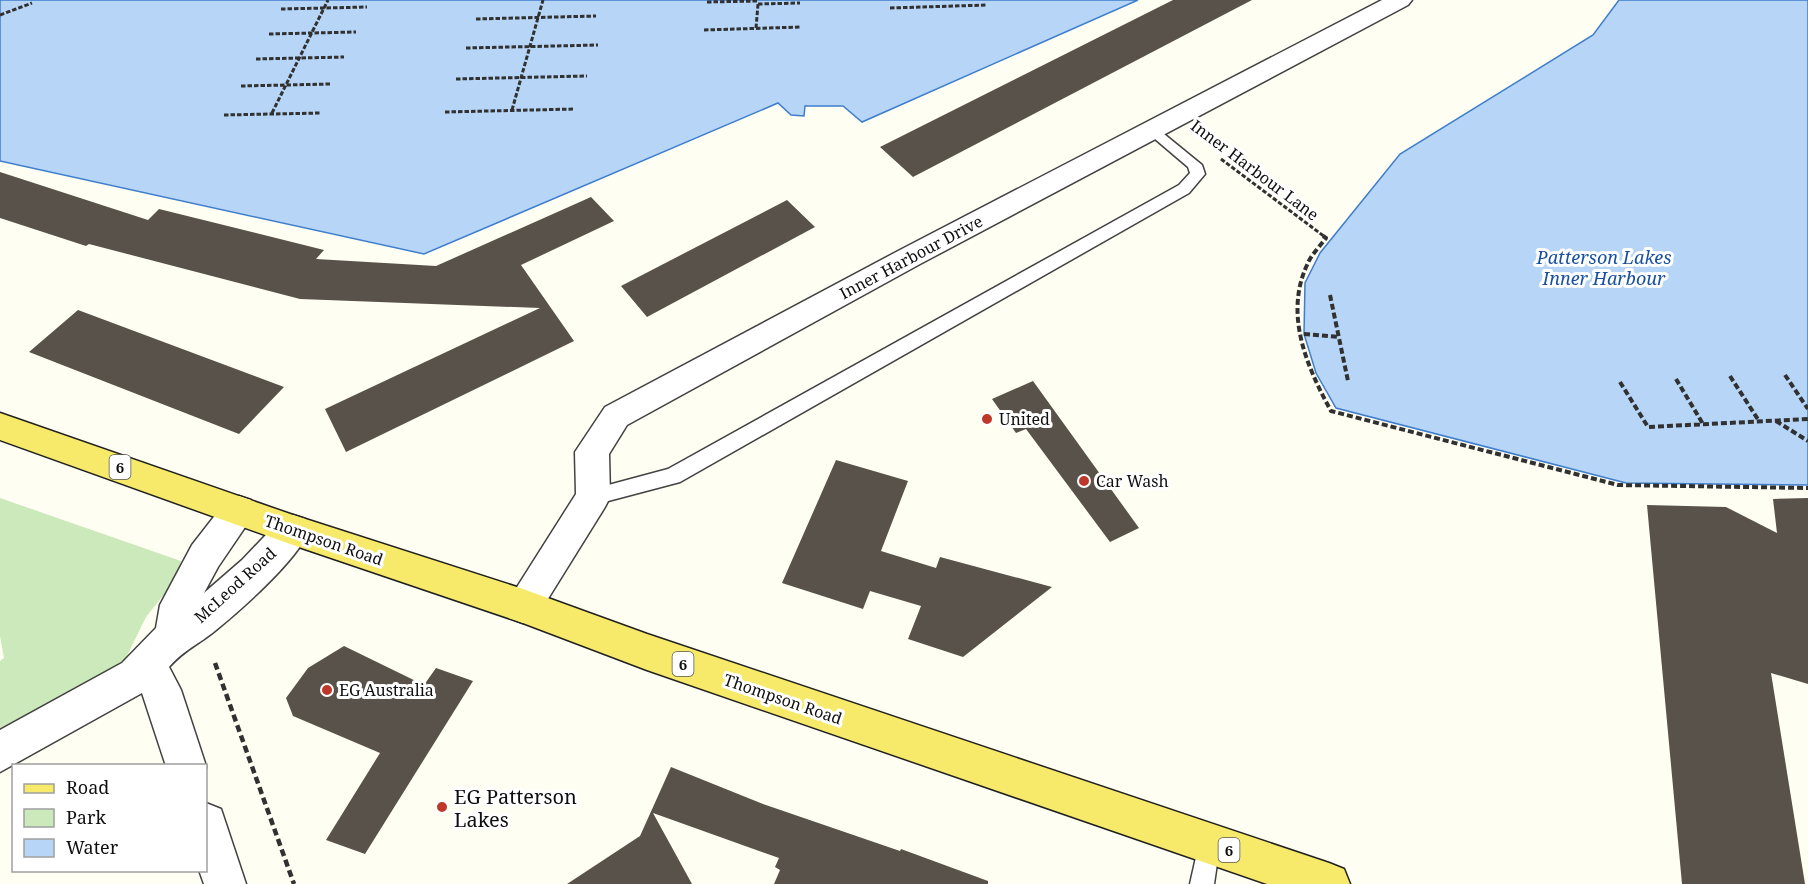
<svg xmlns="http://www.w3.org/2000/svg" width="1808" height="884" viewBox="0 0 1808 884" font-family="'Noto Serif',serif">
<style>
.green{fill:#cce9bb}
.water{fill:#b7d5f6;stroke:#3e7ecc;stroke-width:1.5}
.building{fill:#58524b}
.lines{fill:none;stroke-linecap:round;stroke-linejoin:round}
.lane-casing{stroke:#424242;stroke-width:3}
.street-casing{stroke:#424242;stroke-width:3}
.primary-casing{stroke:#202020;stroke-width:3}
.path-far2{stroke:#313131;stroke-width:3;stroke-dasharray:4.5 2;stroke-linecap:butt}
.path-far1{stroke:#313131;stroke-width:4;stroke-dasharray:6 3;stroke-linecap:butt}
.path{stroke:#313131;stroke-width:4.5;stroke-dasharray:7 4;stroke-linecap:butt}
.lane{fill:#fff;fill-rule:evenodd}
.street{fill:#fff;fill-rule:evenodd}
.primary{fill:#f7ea6a;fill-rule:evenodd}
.poi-dot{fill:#bf3728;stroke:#fff;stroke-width:2}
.labels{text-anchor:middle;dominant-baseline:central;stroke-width:6;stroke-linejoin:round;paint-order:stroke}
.shield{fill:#fff;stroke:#575757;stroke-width:1.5}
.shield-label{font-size:15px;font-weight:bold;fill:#0f0f0f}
.street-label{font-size:16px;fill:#0f0f0f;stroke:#fff}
.poi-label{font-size:16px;fill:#0f0f0f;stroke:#fff;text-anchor:start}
.water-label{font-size:18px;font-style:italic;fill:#1951a1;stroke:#fff}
.near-poi-label{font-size:20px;fill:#0f0f0f;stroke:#fff;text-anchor:start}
</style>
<rect width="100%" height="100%" fill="#fffef2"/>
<path class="green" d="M0 498 181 561 177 578 146 617 126 658 103 675 0 728V661L4 658 0 636Z"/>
<path class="water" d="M0 0H1138L862 122 843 106H805L804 116 791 115 778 103 424 254 0 161Z
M1619 0H1808V485L1626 483 1336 408 1316 373 1304 334 1305 283 1320 253 1400 154 1593 35Z"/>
<path class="building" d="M1173 0H1252L913 177 880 147Z
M0 172 148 220 159 209 324 250 316 259 436 266 591 197 614 221 521 265 574 341 346 452 325 409 540 308 300 299 89 244 86 246 0 218Z
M787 200 815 227 647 317 621 286Z
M78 310 284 387 239 434 29 352Z
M1033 381 1139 528 1110 542 1026 429 1016 433 992 399Z
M836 460 908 481 881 551 936 568 940 557 1052 587 963 657 908 639 921 606 870 591 863 609 782 583Z
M1808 498V684L1771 673 1805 884H1682L1647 505 1726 507 1777 533 1773 499Z
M344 646 424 685 436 668 473 681 365 854 326 840 380 753 293 716 286 698 308 668Z
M671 767 763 804 900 851 901 849 988 881V884H774L780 870 775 867 779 858 653 813 692 884H567L640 836Z"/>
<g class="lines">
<defs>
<path id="lane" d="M1153 125 1202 165 1205 174 1189 193 680 482 593 505 586 503 584 497 586 491 668 469 1179 185 1190 173 1188 167 1148 133 1146 130Z
M1209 832 1217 835 1220 843 1214 884H1190L1201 835Z"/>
<path id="street" d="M1382 0H1412L1408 5 920 264 627 425 609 454 610 497 605 507 536 618 523 623 510 618 505 606 576 494 575 452 605 407 900 250Z
M239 496 251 500 256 511 218 567 204 593 242 560 281 519 293 515 305 519 310 530C295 562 244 607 216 630 198 645 186 648 169 667L181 690 206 766V768L166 766 142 693 0 772V730L122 663 156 628 160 605 192 545 227 500Z
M206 803 221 809 246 884H204L199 870H206Z"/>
<path id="primary" d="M0 413 293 515 523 589 647 634 1329 863 1344 869 1350 884H1267L647 670 523 623 293 545 0 440Z"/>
</defs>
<use href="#lane" class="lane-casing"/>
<use href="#street" class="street-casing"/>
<use href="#primary" class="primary-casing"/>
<path class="path-far2" d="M707 2 758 1
M758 4 800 3
M890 8 987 5
M281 9 367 7
M0 15 32 3
M476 19 596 16
M756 28 758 4
M704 30 801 27
M269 34 356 32
M466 48 598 45
M256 59 344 57
M456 79 587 76
M241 86 331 84
M512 110 543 0
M445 112 575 109
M272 113 328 0
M224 115 321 113
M1221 159 1325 237"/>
<path class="path-far1" d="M1323 236 1326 238C1320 246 1311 255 1307 265 1284 315 1307 367 1331 411L1618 485 1808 488
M1330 295 1348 381
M1304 334 1339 337
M1785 375 1808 409
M1730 376 1759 421
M1676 379 1703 424
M1620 382 1648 427 1808 419
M1776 421 1808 441"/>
<path class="path" d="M215 663 294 884"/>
<use href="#lane" class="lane"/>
<use href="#street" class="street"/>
<use href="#primary" class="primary"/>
</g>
<g class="poi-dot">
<circle cx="987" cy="419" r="6"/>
<circle cx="1084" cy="481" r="6"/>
<circle cx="327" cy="690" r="6"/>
<circle cx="442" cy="807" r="6"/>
</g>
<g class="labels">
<g class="shield">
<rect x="109.5" y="455" width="21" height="24" rx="4.5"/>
<rect x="672.5" y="652" width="21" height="24" rx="4.5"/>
<rect x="1218.5" y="838" width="21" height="24" rx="4.5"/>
</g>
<g class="shield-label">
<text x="120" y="467">6</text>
<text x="683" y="664">6</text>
<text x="1229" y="850">6</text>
</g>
<g class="street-label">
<text transform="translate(1255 170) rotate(37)">Inner Harbour Lane</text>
<text transform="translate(911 257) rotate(-28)">Inner Harbour Drive</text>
<text transform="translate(324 540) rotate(19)">Thompson Road</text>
<text transform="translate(235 585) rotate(-42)">McLeod Road</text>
<text transform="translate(783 699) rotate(19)">Thompson Road</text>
</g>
<g class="poi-label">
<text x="999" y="419">United</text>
<text x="1096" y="481">Car Wash</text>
<text x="339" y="690">EG Australia</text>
</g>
<g class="water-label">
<text x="1604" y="257">Patterson Lakes<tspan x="1604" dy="21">Inner Harbour</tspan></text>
</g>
<g class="near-poi-label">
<text x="454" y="796">EG Patterson<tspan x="454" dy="23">Lakes</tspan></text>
</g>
</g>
<rect x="12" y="764" width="195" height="108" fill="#ffffff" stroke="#9f9f9f" stroke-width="1.5"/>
<rect x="24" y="784" width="30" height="9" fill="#f7ea6a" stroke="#9f9f9f" stroke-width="1.5"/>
<text x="66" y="794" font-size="18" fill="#0f0f0f">Road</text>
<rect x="24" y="809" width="30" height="18" fill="#cce9bb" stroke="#9f9f9f" stroke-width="1.5"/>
<text x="66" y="824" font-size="18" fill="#0f0f0f">Park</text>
<rect x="24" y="839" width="30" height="18" fill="#b7d5f6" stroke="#9f9f9f" stroke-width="1.5"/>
<text x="66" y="854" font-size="18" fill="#0f0f0f">Water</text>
</svg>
